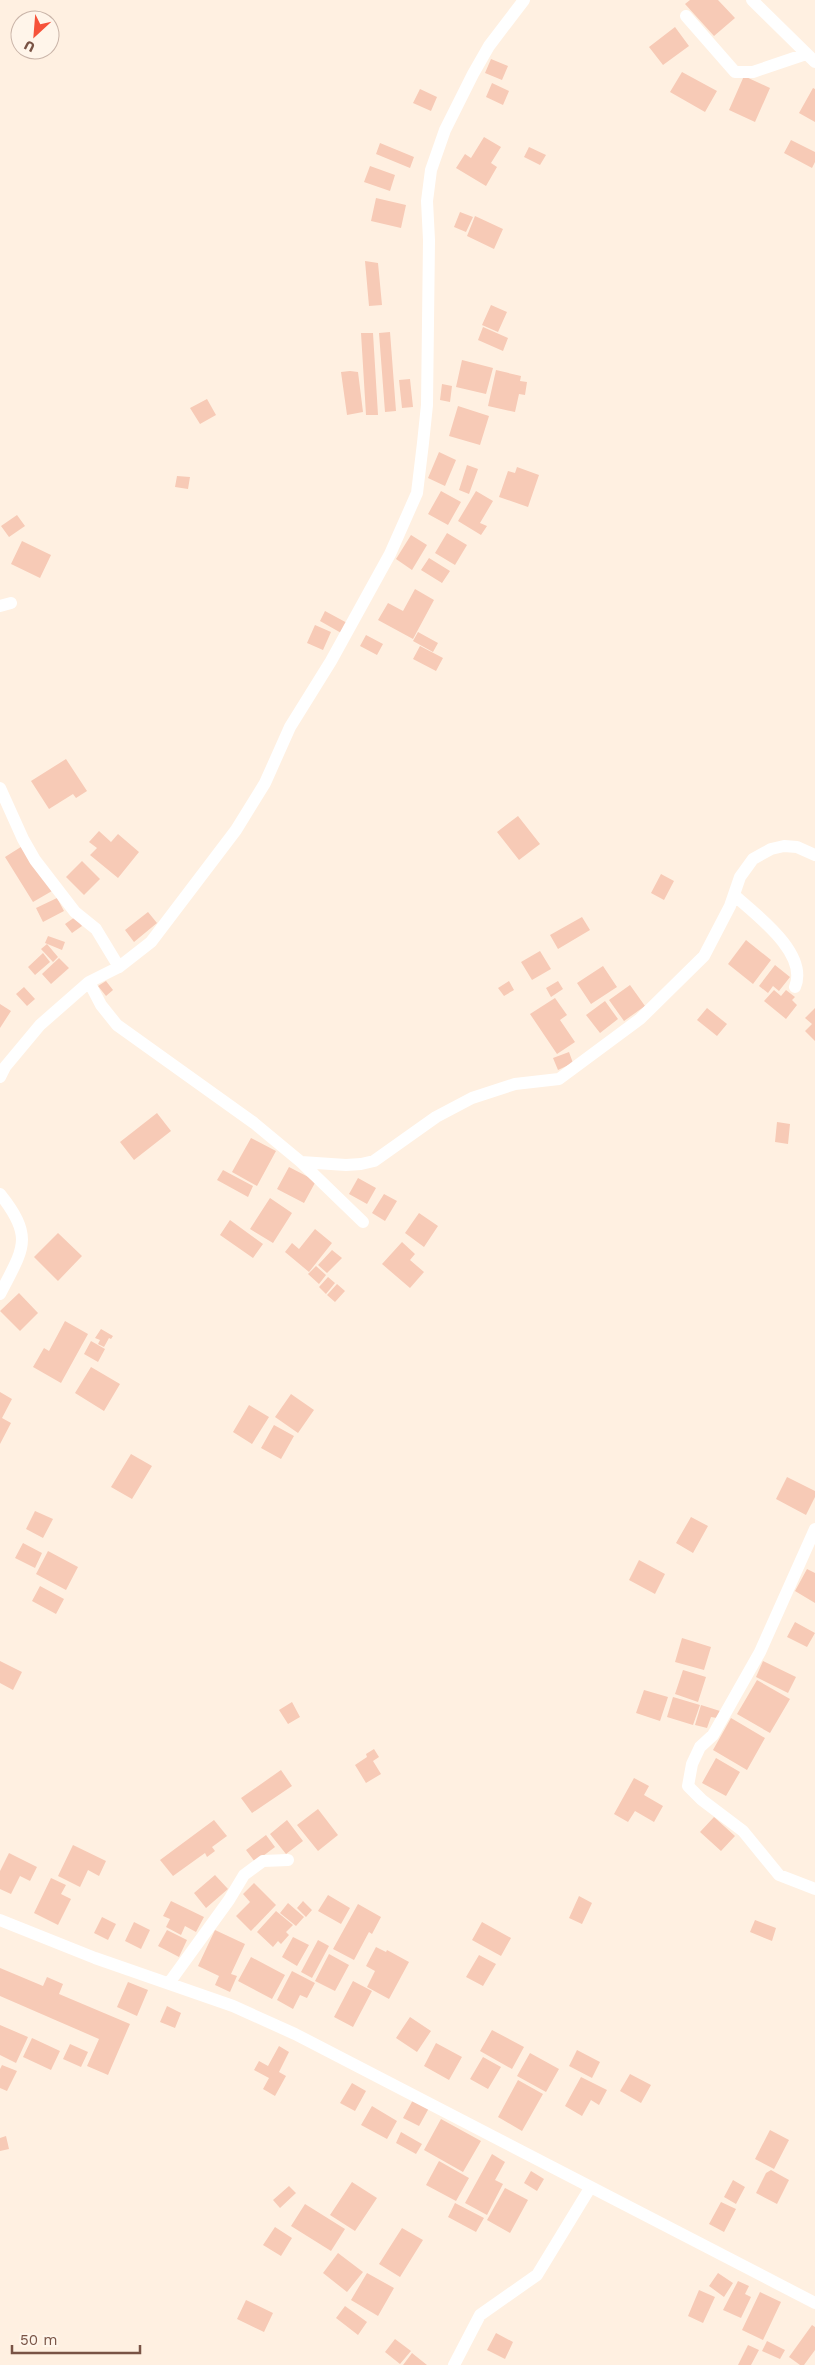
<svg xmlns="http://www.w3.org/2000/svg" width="815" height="2365" viewBox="0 0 815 2365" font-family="'Work Sans',sans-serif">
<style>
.building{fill:#f7cab6}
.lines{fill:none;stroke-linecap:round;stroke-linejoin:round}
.street{stroke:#fff;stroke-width:12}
</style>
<rect width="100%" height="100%" fill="#fff0e1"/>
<path class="building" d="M690 0H718L735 18 714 36 685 4Z
M675 27 689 46 663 65 649 47Z
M491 59 508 66 502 80 485 73Z
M682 72 717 91 705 112 670 92Z
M744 76 770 88 755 122 729 110Z
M492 83 509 91 503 105 486 97Z
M813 88 815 89V122L799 113Z
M420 89 437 97 431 111 413 103Z
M484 137 501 147 491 163 497 167 486 186 456 168 465 154 471 158Z
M791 140 815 152V162L812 168 784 153Z
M380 143 414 157 410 168 376 154Z
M529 147 546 155 540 165 524 157Z
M370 166 395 175 390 191 364 182Z
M376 198 406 205 401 228 371 221Z
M460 212 473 217 466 232 454 227Z
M475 216 503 229 494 249 467 236Z
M365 261 378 263 382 305 369 306Z
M491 305 507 312 498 332 482 325Z
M483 327 508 338 503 351 478 340Z
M390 332 396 411 385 412 379 333Z
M361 333H373L378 415H366Z
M462 360 493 368 486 394 456 387Z
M496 370 521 376 520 381 527 382 525 395 519 394 515 412 488 406Z
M350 371 358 372 363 412 347 415 341 372Z
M410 379 413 407 402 408 399 380Z
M442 384 452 386 450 402 440 400Z
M207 399 216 415 200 424 190 408Z
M458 406 489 416 480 445 449 436Z
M439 452 456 460 445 486 428 478Z
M467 465 478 469 469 494 459 490Z
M517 467 539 475 528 507 499 497 508 471 515 473Z
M177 476 190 477 188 489 175 487Z
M441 491 461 502 448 525 428 514Z
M476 491 493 501 480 523 487 526 481 535 458 521Z
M17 515 25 526 9 537 1 526Z
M447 533 467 545 455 565 435 553Z
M411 535 427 545 412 570 396 559Z
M22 541 51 555 40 578 11 564Z
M429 558 450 571 442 583 421 570Z
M415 589 434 600 413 639 378 620 388 603 403 611Z
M325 611 349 624 343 634 320 621Z
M315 625 331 632 323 650 307 643Z
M418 632 438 643 433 652 413 641Z
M366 635 383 644 377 655 360 646Z
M420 646 443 658 436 671 413 659Z
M66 759 87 791 76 798 73 794 49 809 31 781Z
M518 816 540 844 519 860 497 832Z
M99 831 111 842 118 834 139 852 118 878 90 855 97 848 89 842Z
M24 845 52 891 33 902 5 857Z
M82 861 100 879 84 895 66 877Z
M661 874 674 881 664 900 651 893Z
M57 898 64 911 43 922 36 908Z
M148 912 157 923 134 942 125 930Z
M75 917 82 926 72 933 65 924Z
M582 917 590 930 558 949 550 935Z
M48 936 65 942 62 950 45 943Z
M746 940 771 960 753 984 728 964Z
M47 944 58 957 53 962 41 949Z
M540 951 551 969 532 980 521 962Z
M43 953 50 962 35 975 28 967Z
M59 958 69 968 51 984 42 974Z
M775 965 790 977 779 991 773 986 768 993 759 986Z
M603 966 617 987 591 1004 577 983Z
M106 981 113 990 106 996 98 986Z
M509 981 514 990 504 996 498 988Z
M558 981 563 989 551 997 546 988Z
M630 985 645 1006 624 1021 609 1000Z
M24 987 35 999 27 1006 16 994Z
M774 990 781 996 786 990 795 997 792 1000 797 1005 786 1019 764 1001Z
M555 998 567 1015 560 1020 575 1042 557 1054 530 1014Z
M605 1001 618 1019 600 1033 586 1015Z
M0 1004 11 1011 0 1028Z
M707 1008 727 1024 717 1036 697 1020Z
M815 1008V1041L805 1031 812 1024 805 1018Z
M569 1052 573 1063 558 1070 553 1058Z
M157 1113 171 1131 134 1160 120 1142Z
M777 1122 790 1124 788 1144 775 1142Z
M251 1138 276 1151 257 1186 232 1172Z
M289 1167 316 1181 304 1203 277 1189Z
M223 1170 253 1186 248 1197 217 1180Z
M358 1178 376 1188 367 1204 349 1194Z
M384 1194 397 1201 385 1221 372 1213Z
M270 1198 292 1213 273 1243 250 1229Z
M419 1213 438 1226 424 1247 405 1233Z
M230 1220 263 1244 253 1258 220 1235Z
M315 1229 332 1243 309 1272 285 1252 292 1243 299 1249Z
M58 1233 82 1256 58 1281 34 1257Z
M402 1242 415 1254 410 1260 424 1272 410 1288 382 1264Z
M332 1250 342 1258 327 1273 318 1265Z
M316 1266 326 1275 319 1284 308 1274Z
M328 1277 335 1283 326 1294 319 1287Z
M337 1284 345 1291 335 1302 327 1295Z
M19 1293 38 1313 20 1331 0 1311Z
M65 1321 88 1334 61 1383 33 1367 44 1348 49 1351Z
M101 1329 113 1336 111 1339 109 1338 104 1347 98 1344 100 1340 95 1338Z
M91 1341 105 1349 98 1362 84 1354Z
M91 1367 120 1384 104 1411 75 1393Z
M0 1392 12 1399 2 1418 11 1423 0 1444Z
M291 1394 314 1410 298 1433 275 1417Z
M249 1405 269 1417 252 1444 233 1432Z
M274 1425 294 1436 281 1459 261 1448Z
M131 1454 152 1466 132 1499 111 1487Z
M787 1477 815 1491V1497L806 1515 776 1499Z
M35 1511 53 1519 43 1538 26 1529Z
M691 1517 708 1526 693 1553 676 1543Z
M23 1543 42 1553 35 1568 15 1558Z
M48 1551 78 1567 66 1590 36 1574Z
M639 1560 665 1574 655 1594 629 1580Z
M807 1569 815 1573V1603L795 1591Z
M40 1586 64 1599 56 1614 32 1601Z
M795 1622 815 1633 807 1647 787 1637Z
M682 1638 711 1647 704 1670 675 1662Z
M0 1661 22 1672 13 1690 0 1683Z
M763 1661 796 1677 788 1693 756 1677Z
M683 1670 706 1677 698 1702 675 1694Z
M757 1680 790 1699 770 1733 737 1714Z
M644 1690 668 1697 660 1721 636 1713Z
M673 1697 700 1705 693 1725 667 1717Z
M292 1702 300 1717 288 1724 279 1710Z
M701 1705 720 1711 717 1718 711 1717 707 1728 695 1725Z
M731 1718 765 1738 747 1770 713 1750Z
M374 1749 379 1757 373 1761 381 1774 366 1783 355 1765 367 1757 366 1754Z
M716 1758 740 1772 726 1796 702 1783Z
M281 1770 292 1786 252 1813 241 1798Z
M634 1778 649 1786 644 1795 663 1806 654 1822 635 1811 628 1822 614 1814Z
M318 1809 338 1835 318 1851 297 1825Z
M714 1817 735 1836 721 1851 700 1832Z
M214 1820 227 1836 212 1847 215 1851 207 1857 205 1853 173 1876 160 1860Z
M287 1820 303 1841 286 1854 270 1834Z
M266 1835 275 1847 255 1862 246 1850Z
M73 1845 106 1861 99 1876 88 1870 80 1887 58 1876Z
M9 1853 37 1867 30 1881 20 1876 11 1894 0 1889V1871Z
M215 1875 228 1889 206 1908 194 1893Z
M51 1878 66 1885 61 1894 71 1899 58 1925 34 1913Z
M254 1883 276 1905 251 1931 236 1916 250 1902 243 1894Z
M328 1895 350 1908 341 1924 318 1911Z
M579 1896 592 1903 582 1924 569 1918Z
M171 1901 204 1917 196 1932 185 1926 181 1935 166 1927 170 1919 163 1916Z
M303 1901 312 1910 306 1917 297 1908Z
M288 1903 304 1917 296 1926 280 1913Z
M358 1904 381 1917 372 1934 369 1932 354 1960 333 1949Z
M276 1911 293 1925 286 1932 289 1935 281 1944 278 1941 273 1947 257 1932Z
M102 1917 116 1924 108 1940 94 1933Z
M755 1920 776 1928 772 1941 750 1932Z
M134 1922 150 1930 141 1949 125 1941Z
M482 1922 511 1938 501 1956 472 1940Z
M167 1930 187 1940 179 1957 158 1946Z
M215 1930 245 1944 231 1974 237 1976 230 1992 215 1985 219 1976 198 1966Z
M293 1937 309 1945 297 1966 282 1957Z
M318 1940 329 1946 312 1978 301 1972Z
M376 1947 386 1952 387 1950 409 1962 389 1999 367 1987 375 1971 366 1966Z
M329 1954 349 1965 335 1991 315 1981Z
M479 1955 496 1964 483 1986 466 1977Z
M251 1957 285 1975 272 1999 238 1981Z
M0 1968 43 1986 47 1977 63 1984 59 1994 130 2024 108 2075 87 2066 99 2039 0 1996Z
M292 1971 315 1983 307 1998 300 1995 293 2009 277 2000Z
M353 1981 372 1991 353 2027 334 2017Z
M128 1982 148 1990 137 2016 117 2007Z
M167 2006 181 2013 175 2028 160 2022Z
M410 2017 431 2031 417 2052 396 2038Z
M0 2025 28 2037 16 2063 0 2055Z
M492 2030 524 2047 512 2069 480 2051Z
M32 2038 60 2051 51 2070 23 2057Z
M436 2043 462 2057 449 2080 424 2066Z
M70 2044 88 2052 81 2067 63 2059Z
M279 2046 289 2052 279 2072 286 2076 275 2096 263 2089 269 2078 254 2070 259 2061 268 2066Z
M577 2050 600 2062 592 2078 569 2066Z
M530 2053 559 2069 546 2092 517 2076Z
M483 2057 501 2067 488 2089 470 2079Z
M2 2065 17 2071 7 2091 0 2088V2069Z
M630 2074 651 2085 641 2103 620 2091Z
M581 2077 607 2090 599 2105 591 2100 582 2116 565 2106Z
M518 2080 543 2094 522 2131 498 2117Z
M352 2083 366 2091 355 2111 340 2103Z
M413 2100 429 2108 419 2126 403 2118Z
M372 2106 397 2121 387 2139 361 2125Z
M441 2119 481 2141 463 2172 424 2150Z
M770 2130 789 2140 774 2169 755 2159Z
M401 2132 422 2144 416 2154 396 2143Z
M6 2136 9 2149 0 2151V2138Z
M492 2154 505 2162 495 2180 503 2184 487 2215 465 2203Z
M439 2161 469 2178 456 2201 426 2185Z
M771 2170 789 2180 777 2204 756 2193 766 2173Z
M531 2171 544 2179 537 2191 524 2183Z
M733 2180 745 2187 736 2204 724 2197Z
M352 2182 377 2198 355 2231 330 2215Z
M289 2186 296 2193 280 2208 273 2200Z
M505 2188 528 2200 510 2233 487 2220Z
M721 2202 736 2209 724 2232 709 2224Z
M455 2203 484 2218 476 2232 448 2217Z
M305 2204 345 2229 331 2251 291 2226Z
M275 2227 292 2238 281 2256 263 2245Z
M402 2228 423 2240 400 2277 379 2264Z
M338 2253 363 2272 347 2292 323 2273Z
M367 2273 394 2288 378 2316 351 2300Z
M718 2273 733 2283 724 2297 709 2286Z
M738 2281 749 2286 745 2294 751 2297 741 2318 723 2310Z
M699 2290 715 2297 703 2323 688 2316Z
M760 2292 781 2302 763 2340 742 2330Z
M246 2300 273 2313 264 2332 237 2319Z
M345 2306 367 2322 358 2335 336 2318Z
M812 2325 815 2327V2350L804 2365H800L789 2357Z
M496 2333 513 2342 505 2359 487 2350Z
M395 2339 411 2351 400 2364 385 2352Z
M767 2341 785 2350 780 2359 762 2351Z
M748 2345 759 2350 751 2365H738Z
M412 2353 427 2365H403Z"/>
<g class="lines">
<path class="street" d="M752 0 815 62
M686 16 735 72H753L806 54
M0 606 11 603
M0 788 23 839 35 860 75 912 96 929 119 967
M734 895C755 914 809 953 795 987
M89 982 101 1005 117 1025 254 1123 301 1162 363 1222
M0 1077 5 1067 40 1025 89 982 119 967 151 942 236 830 265 783 290 727 331 661 390 554 417 493 423 443 427 405 429 240 427 201 431 170 445 130 473 74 489 46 524 0
M301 1162 346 1165 361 1164 374 1161 436 1117 472 1098 515 1084 559 1079 640 1019 704 956 730 906 740 877 753 859 771 849 784 846 797 847 815 855
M0 1194C35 1238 23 1249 0 1294
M815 1529 760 1652 713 1735 700 1747 692 1764 688 1786 702 1800 743 1831 779 1875 815 1889
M0 1920 95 1958 233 2006 295 2034 815 2303
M169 1983 229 1900 244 1875 263 1861 288 1860
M454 2365 480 2315 537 2275 590 2188"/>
</g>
<g transform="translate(35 35) rotate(206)"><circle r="24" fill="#fff5ea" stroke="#c9b4a8"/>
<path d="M0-4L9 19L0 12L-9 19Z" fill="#f65239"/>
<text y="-8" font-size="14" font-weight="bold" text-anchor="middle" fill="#795345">U</text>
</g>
<path d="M12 2345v8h128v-8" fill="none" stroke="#795345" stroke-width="2.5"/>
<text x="20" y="2345" font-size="15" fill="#795345" stroke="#fff5ea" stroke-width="4" paint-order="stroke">50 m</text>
</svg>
